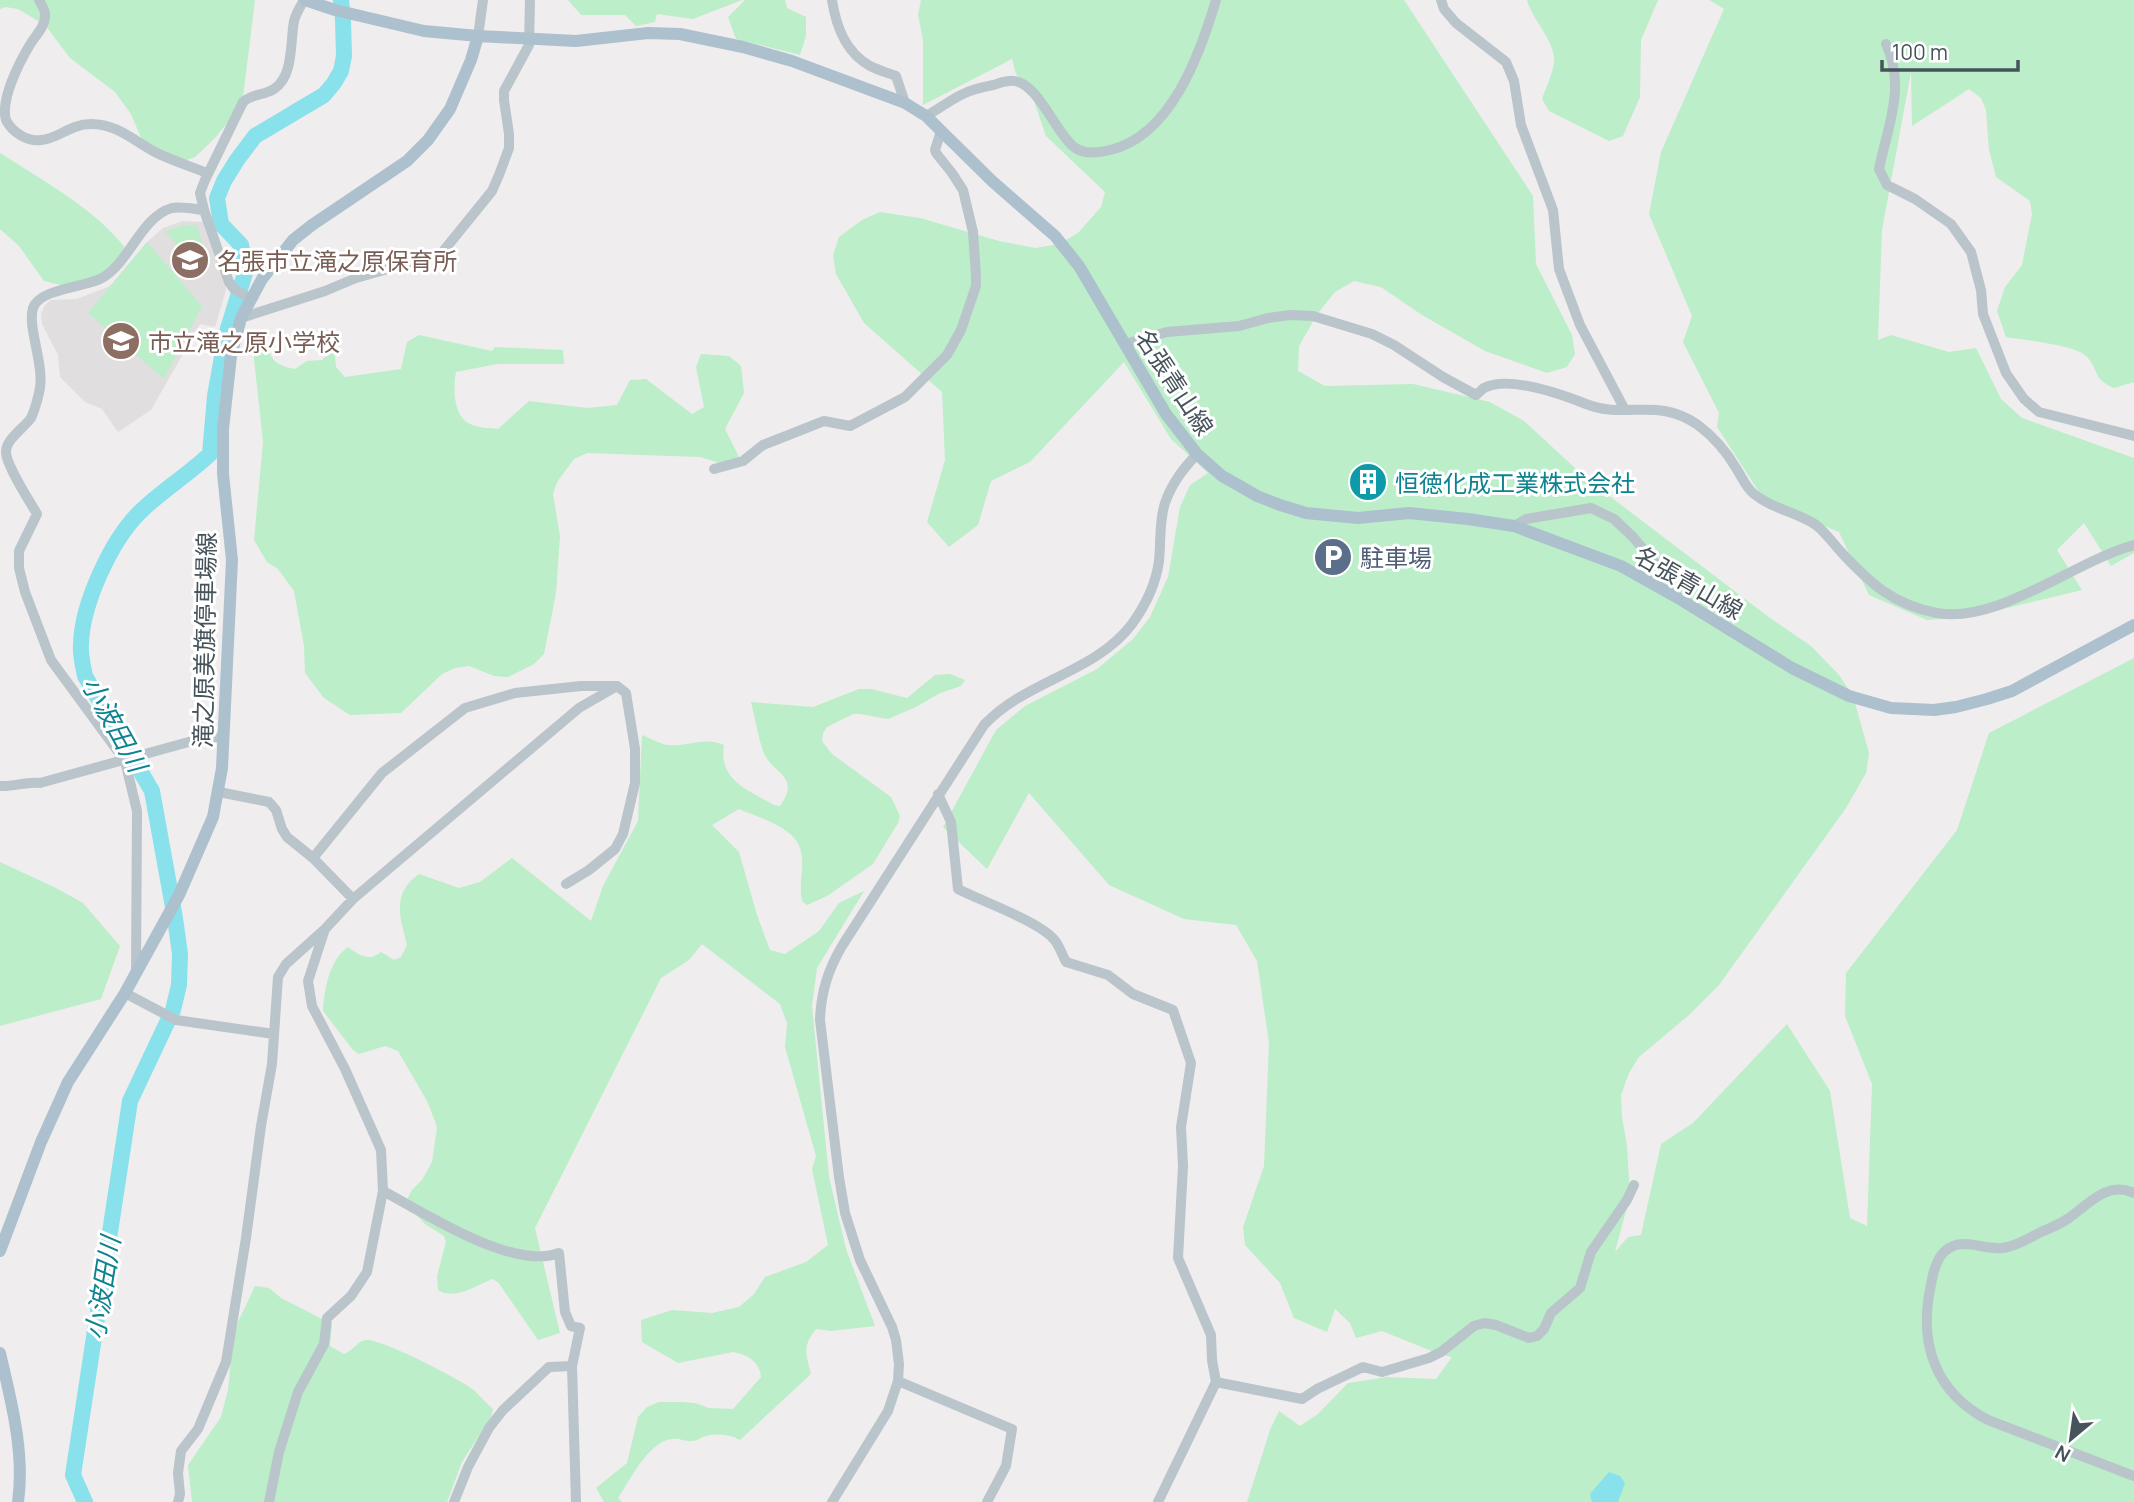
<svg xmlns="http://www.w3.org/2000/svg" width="2134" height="1502" viewBox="0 0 2134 1502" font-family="Manrope,'Noto Sans JP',sans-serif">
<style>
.education{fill:#e1dee0}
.green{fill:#bbeec9}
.water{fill:#88e1eb}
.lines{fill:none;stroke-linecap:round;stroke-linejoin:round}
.river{stroke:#88e1eb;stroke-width:16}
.minor{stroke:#b9c4cb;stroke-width:10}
.major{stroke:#adc0cd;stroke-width:12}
.labels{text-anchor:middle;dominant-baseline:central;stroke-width:6;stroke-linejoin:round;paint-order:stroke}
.education-label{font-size:24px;fill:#785e54;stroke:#fff;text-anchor:start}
.street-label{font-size:24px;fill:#46535b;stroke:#fff}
.culture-label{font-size:24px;fill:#0d838f;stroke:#fff;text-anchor:start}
.service-label{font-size:24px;fill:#4e5e75;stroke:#fff;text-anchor:start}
.water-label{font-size:26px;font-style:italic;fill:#0d8390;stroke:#fff}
</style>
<rect width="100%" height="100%" fill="#f0edee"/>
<path class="education" d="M183 221 204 222 225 278 226 290 215 327 200 324 151 410 118 432 102 409 85 402 60 377 58 355 42 324 41 314 45 305 51 300 77 299 110 286 147 242 163 228Z"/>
<path class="green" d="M0 0H255L242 105 215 138 195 157 181 162 142 140 131 114 115 92 70 58 45 25 18 9 5 7 0 9Z
M568 0H742L693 19 657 14 655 22 636 26 625 15H581Z
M745 0H785L787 8 806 17V36L800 55 736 39 728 17Z
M921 0H1404L1533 196 1536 264 1572 335 1575 354 1567 367 1547 373 1485 351 1422 315 1381 287 1354 281 1335 292 1318 313 1299 346 1298 371 1325 386 1413 384 1490 402 1524 421 1587 479 1770 618 1811 646 1839 675 1853 696 1869 753 1866 773 1846 808 1719 985 1689 1015 1639 1057 1629 1073 1621 1095 1622 1117 1627 1146 1630 1196 1615 1252 1628 1237 1641 1235 1661 1144 1693 1123 1787 1024 1830 1091 1850 1218 1867 1226 1872 1084 1845 1016 1846 973 1957 830 1989 733 2134 658V1502H1247L1270 1430 1279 1411 1300 1426 1318 1414 1348 1383 1387 1377 1436 1379 1452 1357 1439 1354 1382 1331 1356 1338 1350 1323 1335 1309 1327 1332 1294 1318 1280 1283 1245 1245 1243 1227 1264 1166 1269 1043 1257 961 1236 925 1184 919 1109 885 1029 793 987 869 943 827 996 730 1025 706 1097 669 1133 639 1150 617 1168 577 1180 507 1190 485 1208 473 1171 439 1124 362 1030 462 991 481 978 525 949 547 927 522 945 460 942 392 864 323 836 274 833 255 839 237 862 220 880 212 920 218 999 241 1035 248 1059 244 1078 233 1101 207 1105 192 1046 136 1029 87 1016 74 1012 59 923 105V40L918 15Z
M1527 0H1658L1641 40 1640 97 1623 136 1609 141 1549 111 1542 99C1546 87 1553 74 1554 61 1556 43 1532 19 1527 0Z
M1709 0H2134V382L2114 388C2091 378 2100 370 2086 356 2075 345 2024 340 2006 337L1997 311 2005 287 2022 265 2032 214 2030 201 1996 177 1989 150 1986 110 1981 98 1969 89 1912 126 1911 72 1882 230 1878 340 1891 335 1949 352 1976 348 2001 399 2022 418 2134 458V553L2111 566 2084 523 2057 550 2082 590 1974 616 1927 620 1869 595 1839 532 1765 501 1717 427 1719 413 1683 342 1692 316 1649 214 1661 152 1724 9Z
M0 153C39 178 98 211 125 248L109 272 69 287 44 281 19 246 0 229Z
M182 225H197L209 265 202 273 165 232Z
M147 242 202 306 164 379 88 313Z
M255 333 267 341C270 361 276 365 295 369L307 361 322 360 334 347 336 367 345 377 401 369 407 342 419 335 492 351 495 347 563 350 564 364H497L456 372C453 388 453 416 470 424 478 428 490 428 498 429L529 401 587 408 617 405 630 380 646 379 692 414 704 407 696 367 701 354 729 356 741 366 744 393 725 429 739 457 726 465 700 457 587 453 574 459 557 482 553 494 560 536 556 593 544 654 534 664 508 677 494 676 469 666 455 668 442 674 401 713 350 715 324 698 305 673 304 646 294 591 278 569 267 562 254 540 263 442 254 359 253 345Z
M950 674 965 680 961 686 940 693 916 707 888 719 860 714H853L827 727 823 733 822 741 832 754 891 797 900 816 898 823 873 864 827 896 807 905 802 901C799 885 803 872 802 857 800 827 761 819 739 809L712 825 739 852 757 915 770 950 785 954 819 931 839 903 864 891 817 968 812 1006 829 1177 846 1249 875 1326 831 1331 816 1329C802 1346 806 1354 811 1374L740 1440C729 1434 715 1433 703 1437 700 1438 697 1441 693 1441 686 1442 679 1438 672 1439 649 1441 630 1480 618 1498L622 1502H604L596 1488 627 1463 638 1417 647 1407 659 1402H681L695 1403 709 1408 733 1409 761 1377C760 1362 747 1354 733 1352L678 1363 642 1342 641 1320 672 1310 712 1313 739 1307 754 1294 765 1277 806 1262 828 1245 812 1169 816 1156 785 1047 787 1023 780 1004 702 944 689 960 661 978 535 1228 560 1333 538 1340 498 1282 492 1279C477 1285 455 1301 438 1290L437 1276 446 1242 444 1236 425 1224 405 1203 412 1190 422 1180 432 1162 437 1128 435 1121 427 1101 398 1051 385 1046 359 1054 353 1050 323 1011C324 991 329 960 348 947 359 955 369 962 381 952L394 960 401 957 407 945C400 917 391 894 419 874L459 888 480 882 512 858 591 921 603 886 638 821 642 735C650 738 660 744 668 745 687 747 706 736 724 745 718 780 748 790 774 805L780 806C802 775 772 775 763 751 758 736 755 718 751 702L813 707 859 689H871L907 698 935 675Z
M0 862 56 888 83 903 120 946 101 999 0 1026Z
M255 1286 269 1288 281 1298 332 1324 330 1346 344 1354C353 1351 358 1340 366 1340 383 1339 459 1379 474 1390 480 1396 486 1403 493 1409L491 1417 462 1462 447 1502H192L188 1465 221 1417 228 1390 232 1348 238 1322Z"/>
<path class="water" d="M1609 1472 1620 1476 1625 1483 1618 1502H1592L1590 1494Z"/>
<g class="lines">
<path class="river" d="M85 1502 73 1475 130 1101 173 1010 179 985 180 954 175 918 152 791 85 676C83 665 80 655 81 644 82 604 111 541 139 513 161 491 188 475 210 454L215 396 226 335 246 270 241 245 221 224 217 198 224 181 237 160 255 136 324 95 334 83 341 71 344 56 343 20 341 0"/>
<path class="minor" d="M39 0C41 4 45 10 45 14 46 25 37 34 31 43 20 61 0 99 6 120 12 132 27 142 41 140 58 139 70 124 91 124 116 124 132 139 153 151 170 160 190 166 207 173
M832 0C836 26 845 52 870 66 878 70 888 73 896 76L905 103
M1441 0 1444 9 1456 23 1506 62 1514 81 1521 125 1553 210 1559 269 1580 325 1625 410
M478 36 483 0
M1886 44C1906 87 1888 125 1879 169L1887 185 1915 199 1951 224 1971 252 1981 290 1983 314 2006 373 2024 399 2039 412 2134 436
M926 116C939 109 950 100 963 94 972 89 983 87 993 85 1000 83 1008 80 1014 81 1038 83 1055 132 1074 147 1084 155 1098 153 1110 150 1171 136 1200 54 1216 0
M204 210 229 282 234 289 251 299
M241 318 325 291 356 278 441 254 492 191 499 175 509 148V134L504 100V91L529 45 530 0
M1125 344 1167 332 1239 326 1268 318 1290 315 1313 316 1372 334 1394 345 1443 377 1476 395C1479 393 1481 390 1484 388 1508 375 1563 395 1586 404 1627 420 1656 396 1698 425 1714 437 1726 451 1736 468 1742 477 1746 488 1754 494 1772 509 1797 512 1816 525 1825 532 1833 543 1841 552 1870 583 1893 605 1937 613 1998 624 2075 561 2134 545
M714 469 743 461 763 445 824 421 850 426 905 397 947 355 961 330 976 286V276L973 232 963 190 952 173 936 153 935 150 941 131
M1514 526 1526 519 1591 508 1614 519 1633 537 1662 571 1657 585
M0 786C14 787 26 781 40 783L203 738 224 737
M219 792 269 802 276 810 282 829 287 837 313 858 353 899
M938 794 951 822 958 889C981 901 1044 923 1056 942 1060 948 1063 956 1066 962L1108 975 1133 994 1173 1010 1191 1063 1181 1127 1183 1166 1178 1258 1211 1335 1212 1360 1216 1382 1158 1502
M313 858 382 773 465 708 515 693 581 686H617L626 693 635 749V783L623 834 615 849 589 870 566 884
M136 972 137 811 125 761 51 660 25 592 19 568V551L37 514C30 502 6 465 6 452 6 439 24 428 31 418 35 410 37 401 39 393 46 367 27 329 33 308 39 289 84 287 100 279 129 265 140 217 172 208 181 206 194 209 204 210L200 193 205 180 243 102C253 93 263 96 274 89 294 76 290 42 294 21 296 13 300 7 304 0
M125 993 176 1020 274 1034
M383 1191C425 1213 513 1271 559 1253L565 1312 571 1326 580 1328 572 1366 576 1502
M2134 1193C2107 1181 2090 1203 2069 1218 2060 1224 2051 1228 2041 1232 2029 1238 2015 1247 2002 1248 1982 1250 1962 1236 1945 1251 1935 1260 1932 1278 1930 1290 1919 1345 1936 1393 1988 1420L2134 1476
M898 1381 1012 1429 1006 1466 987 1502
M1216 1382 1302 1399 1317 1389 1363 1367 1382 1372 1429 1358 1441 1352 1474 1326 1484 1323 1496 1325 1529 1338 1537 1336 1544 1329 1551 1313 1580 1288 1591 1252 1627 1200 1634 1185
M178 1502 180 1494 178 1473 181 1451 198 1429 226 1362 246 1238 261 1126 272 1064 278 977 286 964 325 929 353 899 579 708 617 686
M269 1502 279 1452 298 1392 324 1344 327 1318 351 1296 367 1272 383 1191 381 1150 345 1069 312 1006 308 981 324 932
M454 1502 468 1467 489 1428 503 1410 549 1367 572 1366
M832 1502 888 1411 898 1381 899 1364 896 1340 892 1327 860 1260 845 1213 839 1177 820 1020C821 992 828 970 842 946L984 725C1026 680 1095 673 1132 624 1145 606 1156 583 1159 561 1161 541 1159 521 1165 503 1172 483 1183 469 1197 454"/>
<path class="major" d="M305 0 335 10 424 31 478 36 576 41 648 33 680 34 743 47 792 61 905 103 926 116 992 181 1055 236 1079 266 1166 414 1197 454 1222 476 1238 485 1257 496 1280 505 1306 513 1358 518 1409 513 1468 519 1514 526 1621 566 1678 598 1792 668 1849 696 1891 708 1934 710 1956 707 1987 699 2012 691 2134 625
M0 1251 41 1142 68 1082 125 993 179 895 213 817 222 768 232 560 223 474V429L231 356 241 318 262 279 293 240 312 225 407 161 428 140 450 109 471 60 478 36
M0 1353C11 1401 25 1452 18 1502"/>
</g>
<defs>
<symbol id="school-disc" viewBox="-11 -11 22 22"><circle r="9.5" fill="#8d6e63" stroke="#fff"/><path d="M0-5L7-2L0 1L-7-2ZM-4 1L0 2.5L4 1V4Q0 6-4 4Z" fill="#fff"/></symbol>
<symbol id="building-disc" viewBox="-11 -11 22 22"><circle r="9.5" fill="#0f9aa8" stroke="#fff"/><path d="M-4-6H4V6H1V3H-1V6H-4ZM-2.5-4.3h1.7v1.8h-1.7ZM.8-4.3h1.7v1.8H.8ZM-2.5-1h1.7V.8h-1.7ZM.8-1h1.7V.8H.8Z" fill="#fff"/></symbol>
<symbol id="parking-disc" viewBox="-11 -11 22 22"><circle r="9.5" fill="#5c6f8a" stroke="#fff"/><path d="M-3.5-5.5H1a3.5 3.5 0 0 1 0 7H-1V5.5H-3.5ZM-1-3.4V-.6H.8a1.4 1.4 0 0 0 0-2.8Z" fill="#fff"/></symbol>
</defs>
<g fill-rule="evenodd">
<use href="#school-disc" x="168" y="238" width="44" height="44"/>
<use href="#school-disc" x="99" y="319" width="44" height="44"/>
<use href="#building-disc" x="1346" y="460" width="44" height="44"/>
<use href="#parking-disc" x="1311" y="535" width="44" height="44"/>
</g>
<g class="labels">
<g class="education-label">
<text x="217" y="260">名張市立滝之原保育所</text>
<text x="148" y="341">市立滝之原小学校</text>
</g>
<g class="street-label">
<text transform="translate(1175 382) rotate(57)">名張青山線</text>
<text transform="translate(1689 582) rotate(30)">名張青山線</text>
<text transform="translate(204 640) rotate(-89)">滝之原美旗停車場線</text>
</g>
<g class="culture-label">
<text x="1395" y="482">恒徳化成工業株式会社</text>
</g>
<g class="service-label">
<text x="1360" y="557">駐車場</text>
</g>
<g class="water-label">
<text transform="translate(115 724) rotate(61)">小波田川</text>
<text transform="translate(102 1288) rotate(-81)">小波田川</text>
</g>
</g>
<g transform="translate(2071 1439) rotate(209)" stroke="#ffffff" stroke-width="5" paint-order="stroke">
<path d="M0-5L12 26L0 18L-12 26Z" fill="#46535b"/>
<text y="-10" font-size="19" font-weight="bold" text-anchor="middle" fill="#46535b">N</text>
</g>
<path d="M1882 60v10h136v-10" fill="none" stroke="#46535b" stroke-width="3.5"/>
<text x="1892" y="60" font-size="21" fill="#46535b" stroke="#ffffff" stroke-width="5" paint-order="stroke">100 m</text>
</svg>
